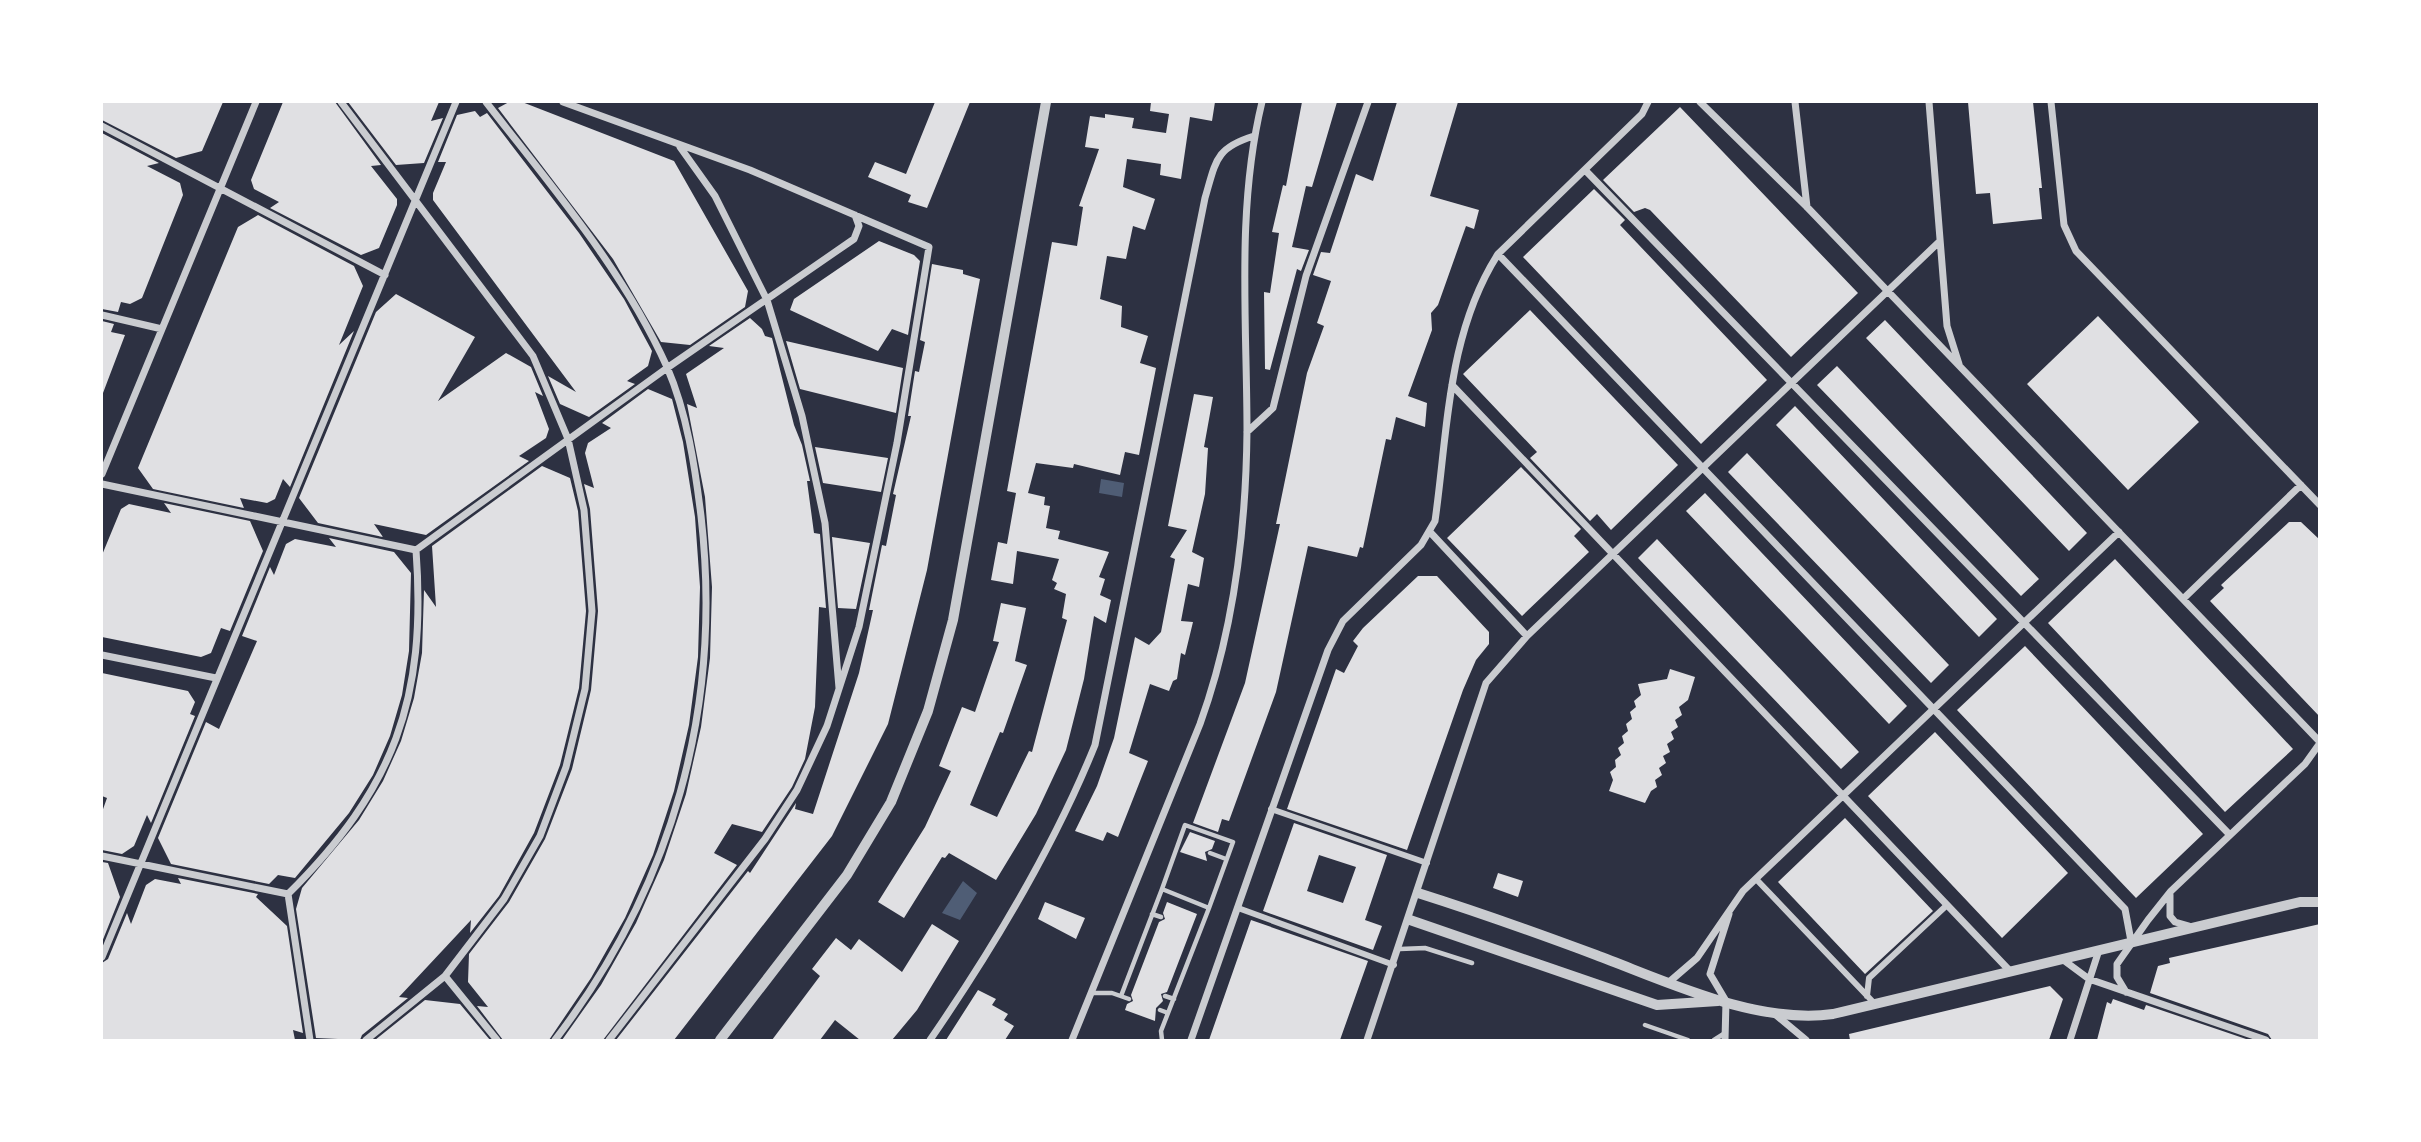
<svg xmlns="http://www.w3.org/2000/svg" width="2421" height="1142" viewBox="0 0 2421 1142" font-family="'Fira Sans',sans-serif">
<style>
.water{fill:#4f5d75}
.building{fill:#e0e0e3;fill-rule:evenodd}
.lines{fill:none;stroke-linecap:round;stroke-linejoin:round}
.service{stroke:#caccd0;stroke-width:4.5}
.pedestrian{stroke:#caccd0;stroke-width:6}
.minor{stroke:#caccd0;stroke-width:7}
.tertiary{stroke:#caccd0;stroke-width:10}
</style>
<rect width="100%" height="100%" fill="#2d3142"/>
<path class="water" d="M1101 479 1124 483 1122 497 1099 493Z
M963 881 977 893 960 920 942 913Z"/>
<path class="building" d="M102 102H223L202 151 176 158 102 120Z
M283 102H335L381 165 371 166 397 199V205L379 248 361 255 270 208 279 202 254 189 251 180Z
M348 102H439L431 121 443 118 424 163 396 165Z
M509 102H522L674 161 748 291 745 307 690 345 661 342 613 259 498 108Z
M935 102H970L927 208 908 202 911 195 868 177 875 162 906 174Z
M1151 102H1215L1212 121 1190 117 1181 179 1160 175 1161 164 1127 159 1123 187 1155 199 1145 230 1133 226 1126 259 1107 256 1100 299 1122 306 1121 327 1148 336 1140 363 1156 368 1139 455 1125 452 1120 475 1074 464 1073 468 1036 463 1028 493 1045 497 1044 505 1050 506 1046 528 1060 531 1058 539 1109 552 1099 577 1105 579 1100 595 1111 600 1106 623 1094 616 1084 679 1066 750 1036 814 996 880 949 853 945 858 942 857 904 918 878 902 925 827 951 771 939 766 962 707 975 712 999 642 993 641 1001 603 1026 608 1015 661 1027 665 1003 733 1000 732 970 805 997 817 1029 751 1032 752 1067 620 1062 618 1066 594 1054 589 1057 583 1052 580 1059 559 1017 551 1013 584 991 580 998 542 1007 544 1016 493 1007 491 1043 293 1052 242 1077 246 1083 207 1079 206 1099 149 1085 147 1090 116 1105 118V114L1134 118 1132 128 1166 133 1169 114 1150 111Z
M1302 102H1337L1312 187 1306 186 1292 247 1309 250 1301 271 1297 269 1270 370 1265 369 1264 292 1270 293 1279 233 1272 232 1283 185 1286 186Z
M1397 102H1458L1430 196 1479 210 1474 229 1466 226 1438 305 1431 313 1432 330 1408 396 1427 403 1425 427 1396 417 1391 440 1386 439 1363 548 1360 547 1357 557 1308 546 1276 692 1229 821 1222 819 1218 832 1193 823 1245 683 1280 524H1276L1307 373 1324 326 1317 323 1331 281 1313 275 1321 252 1330 253 1356 174 1373 181Z
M1968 102H2033L2042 188H2039L2042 219 1993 224 1990 193 1976 194Z
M1680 107 1858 293 1791 357 1650 210 1645 208 1634 212 1603 180Z
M475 111 480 117 487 113 579 233 624 299 652 351 648 366 627 381 635 384 589 417 560 404 548 376 576 392 433 200V193L446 162H438L457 115Z
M102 133 159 163 147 166 180 183 183 195 142 298 130 304 121 302 118 312 102 309Z
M1594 189 1625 220 1620 225 1767 380 1701 444 1523 257Z
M258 215 354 266 363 286 339 345 354 331 290 487 283 479 275 499 267 503 240 498 244 508 153 489 138 468 238 227Z
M879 241 914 255 920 261 908 335 892 329 878 351 790 310 794 299Z
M932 264 963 270V274L980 279 927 570 888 724 832 836 674 1040H616L748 871 750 873 796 803 795 809 813 814 859 673 873 610H869L882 545 886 546 896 495 893 494 911 416H908L915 371 919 372 925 342 920 340Z
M396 294 475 337 438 401 506 353 531 367 543 396 535 392 549 429 546 438 519 456 529 461 426 535 374 524 383 537 318 523 299 498 376 312Z
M1530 310 1678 465 1611 530 1597 514 1590 521 1530 458 1537 452 1463 374Z
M2098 316 2199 422 2128 490 2027 384Z
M750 318 762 329 765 336 772 338 794 425 802 445 810 481H807L814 533 820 534 826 608 819 607 815 707 805 759 792 787 762 832 732 824 714 853 737 865 603 1040H562L601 985 636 923 664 860 686 794 701 727 710 658 712 587 705 497 687 404 697 408 686 374 724 348 709 346Z
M1885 320 2087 533 2069 551 1866 338Z
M102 321 114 324 111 332 125 335 103 393Z
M786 341 903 368 896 413 800 389Z
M1837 366 2039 579 2021 596 1817 385Z
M648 389 672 399 683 442 695 517 700 587 698 657 689 725 674 791 653 855 625 918 591 978 549 1040H503L477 1006 488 1007 468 982 469 954 509 902 545 839 572 769 591 690 598 611 590 509 584 484 594 488 585 453 588 443 611 428 602 423Z
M1194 394 1213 397 1204 447 1208 448 1205 494 1192 552 1204 558 1199 587 1188 584 1181 621 1193 622 1185 655 1181 653 1177 679 1173 681 1169 691 1150 684 1129 753 1148 761 1118 837 1107 832 1103 841 1075 831 1097 786 1114 738 1135 637 1149 645 1161 632 1175 559 1170 557 1187 530 1168 526Z
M1795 406 1997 619 1979 637 1776 425Z
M815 447 888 458 881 492 823 483Z
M1747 453 1949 665 1931 683 1728 472Z
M542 466 570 478 578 511 586 611 579 688 560 765 534 833 499 896 470 933 471 920 399 997 408 998 362 1035 360 1040 316 1038 296 909 302 888 359 820 383 781 401 741 414 698 422 653 424 590 436 607 432 546Z
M1521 467 1581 529 1574 536 1589 552 1522 616 1447 538Z
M1705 493 1907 706 1889 724 1686 511Z
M164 503 250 521 263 551 230 631 221 628 211 653 201 657 102 637V555L121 509 129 504 171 513Z
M2289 522H2301L2320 540V717L2210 601 2224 588 2221 585Z
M832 537 870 543 856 609 838 608Z
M329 538 394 552 411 573 409 651 402 695 390 736 373 775 349 813 295 878 278 875 269 884 171 864 158 838 206 722 219 729 257 641 242 636 270 567 274 575 286 544 295 539 336 547Z
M1657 539 1859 752 1841 769 1638 558Z
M2115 559 2293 749 2225 812 2048 623Z
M1418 576H1437L1489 632V644L1476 660 1463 690 1407 850 1287 809 1336 669 1344 673 1358 646 1353 641 1363 628Z
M2025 646 2203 834 2136 898 1957 710Z
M1670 669 1695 677 1688 700 1679 707 1682 715 1675 720 1678 727 1671 732 1674 739 1667 744 1670 752 1663 756 1666 763 1659 768 1662 775 1655 780 1657 787 1651 791 1645 803 1609 791 1613 780 1610 772 1616 767 1615 760 1621 755 1618 748 1624 743 1622 736 1628 731 1626 724 1632 719 1630 712 1636 707 1634 701 1641 695 1638 684 1667 679Z
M102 673 188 691 195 702 190 714 195 716 151 823 147 815 134 846 122 854 102 850V812L107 798 102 796Z
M1935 732 2068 873 2002 938 1868 796Z
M1845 818 1933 911 1865 974 1778 882Z
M1294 823 1387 855 1365 920 1382 926 1373 950 1263 911ZM1319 855 1356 867 1343 903 1307 891Z
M1190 832 1215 841 1212 849 1205 852 1207 861 1180 852Z
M102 862 108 863 120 897 102 942Z
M1498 873 1523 881 1518 897 1493 888Z
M178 878 258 894 256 897 287 926 303 1033 293 1030 295 1040H102V963L108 959 127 913 131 924 146 885 155 879 181 884Z
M1045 902 1085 918 1076 939 1038 919Z
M1167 902 1197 914 1167 992 1161 994 1163 1001 1156 1008 1155 1021 1125 1010 1127 1004 1133 1001 1131 995 1159 922 1165 919 1163 913Z
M1251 920 1368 961 1340 1040H1209Z
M932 924 959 941 917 1010 892 1040H860L835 1020 820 1040H772L820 976 812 969 836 938 851 950 859 939 902 972Z
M2320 924V1040H2272L2268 1034 2150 993 2158 966 2170 963 2169 958Z
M2050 986 2063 999 2049 1040H1850L1849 1034Z
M978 990 996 999 992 1005 1008 1014 1004 1020 1014 1026 1005 1040H946Z
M2113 999 2144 1010 2146 1005 2249 1040H2097L2107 1002 2111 1004Z
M425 1000 460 1004 490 1040H375Z"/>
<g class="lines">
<path class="service" d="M1210 853 1226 859
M1162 889 1185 825 1233 842 1209 908
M1152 914 1161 917
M1400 949 1425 948 1472 963
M1091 993H1112L1129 999
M1121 996 1162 889 1209 908 1161 1031 1162 1040
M1165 996 1174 999
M1160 1010 1168 1013
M1645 1025 1688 1040
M1714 1040 1725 1033"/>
<path class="pedestrian" d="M1271 809 1427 863
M1756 879 1874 1003
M1238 908 1394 965
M1867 996 1869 978 1947 905"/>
<path class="minor" d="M341 102 533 356 568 439 584 510 592 611 585 689 566 767 540 836 504 899 445 976 366 1040
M486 102C551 186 623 269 667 367 687 413 695 467 701 516 723 708 672 887 555 1040
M563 102 750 170 929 247 897 443 859 627 827 726 797 790 765 839 609 1040
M1700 102 1807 207 2320 742
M1795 102 1807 207
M1929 102 1947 326 1959 364
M2051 102 2064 225 2076 251 2320 505
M102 126 385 275
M680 147 715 196 767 300 802 416 825 523 839 688
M1586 171 2230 835
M1498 254 2125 909 2131 941
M102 315 162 329
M1452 385 2009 970
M1247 432 1273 408 1306 276 1368 102
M102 474 256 102
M102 484 416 550
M1430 532 1527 636
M416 550 667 368 854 239 859 226 855 215
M2183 599 2301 485
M102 655 216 678
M102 856 288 894
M288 894C394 789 427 699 416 550
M288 894 310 1040
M2170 895V916L2175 922 2189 926
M102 957 456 102
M2062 959 2089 979 2266 1040
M445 976 497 1040
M1668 983 1697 958 1743 891 2119 532
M2126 992 2117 977V964L2148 920 2171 891 2305 764 2320 743
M1776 1015 1806 1040
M930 1040C994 947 1053 849 1095 745L1205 198C1216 161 1215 148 1254 136
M1072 1040 1200 724C1234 630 1246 531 1247 431 1247 321 1236 209 1262 102
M1191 1040 1328 650 1343 621 1421 545 1435 521C1448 430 1447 334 1498 254L1642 114 1648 102
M1367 1040 1486 683 1527 636 1940 241
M1725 1040 1726 1001 1710 974 1729 914
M2070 1040 2099 950"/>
<path class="tertiary" d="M1418 893C1478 912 1537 933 1596 955 1666 981 1757 1025 1833 1014L2300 902H2320
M1410 920 1657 1005 1718 1001
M720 1040 847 875 891 802 928 711 953 620 1046 102"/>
</g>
<rect width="2421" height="1142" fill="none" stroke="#ffffff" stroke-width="206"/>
</svg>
